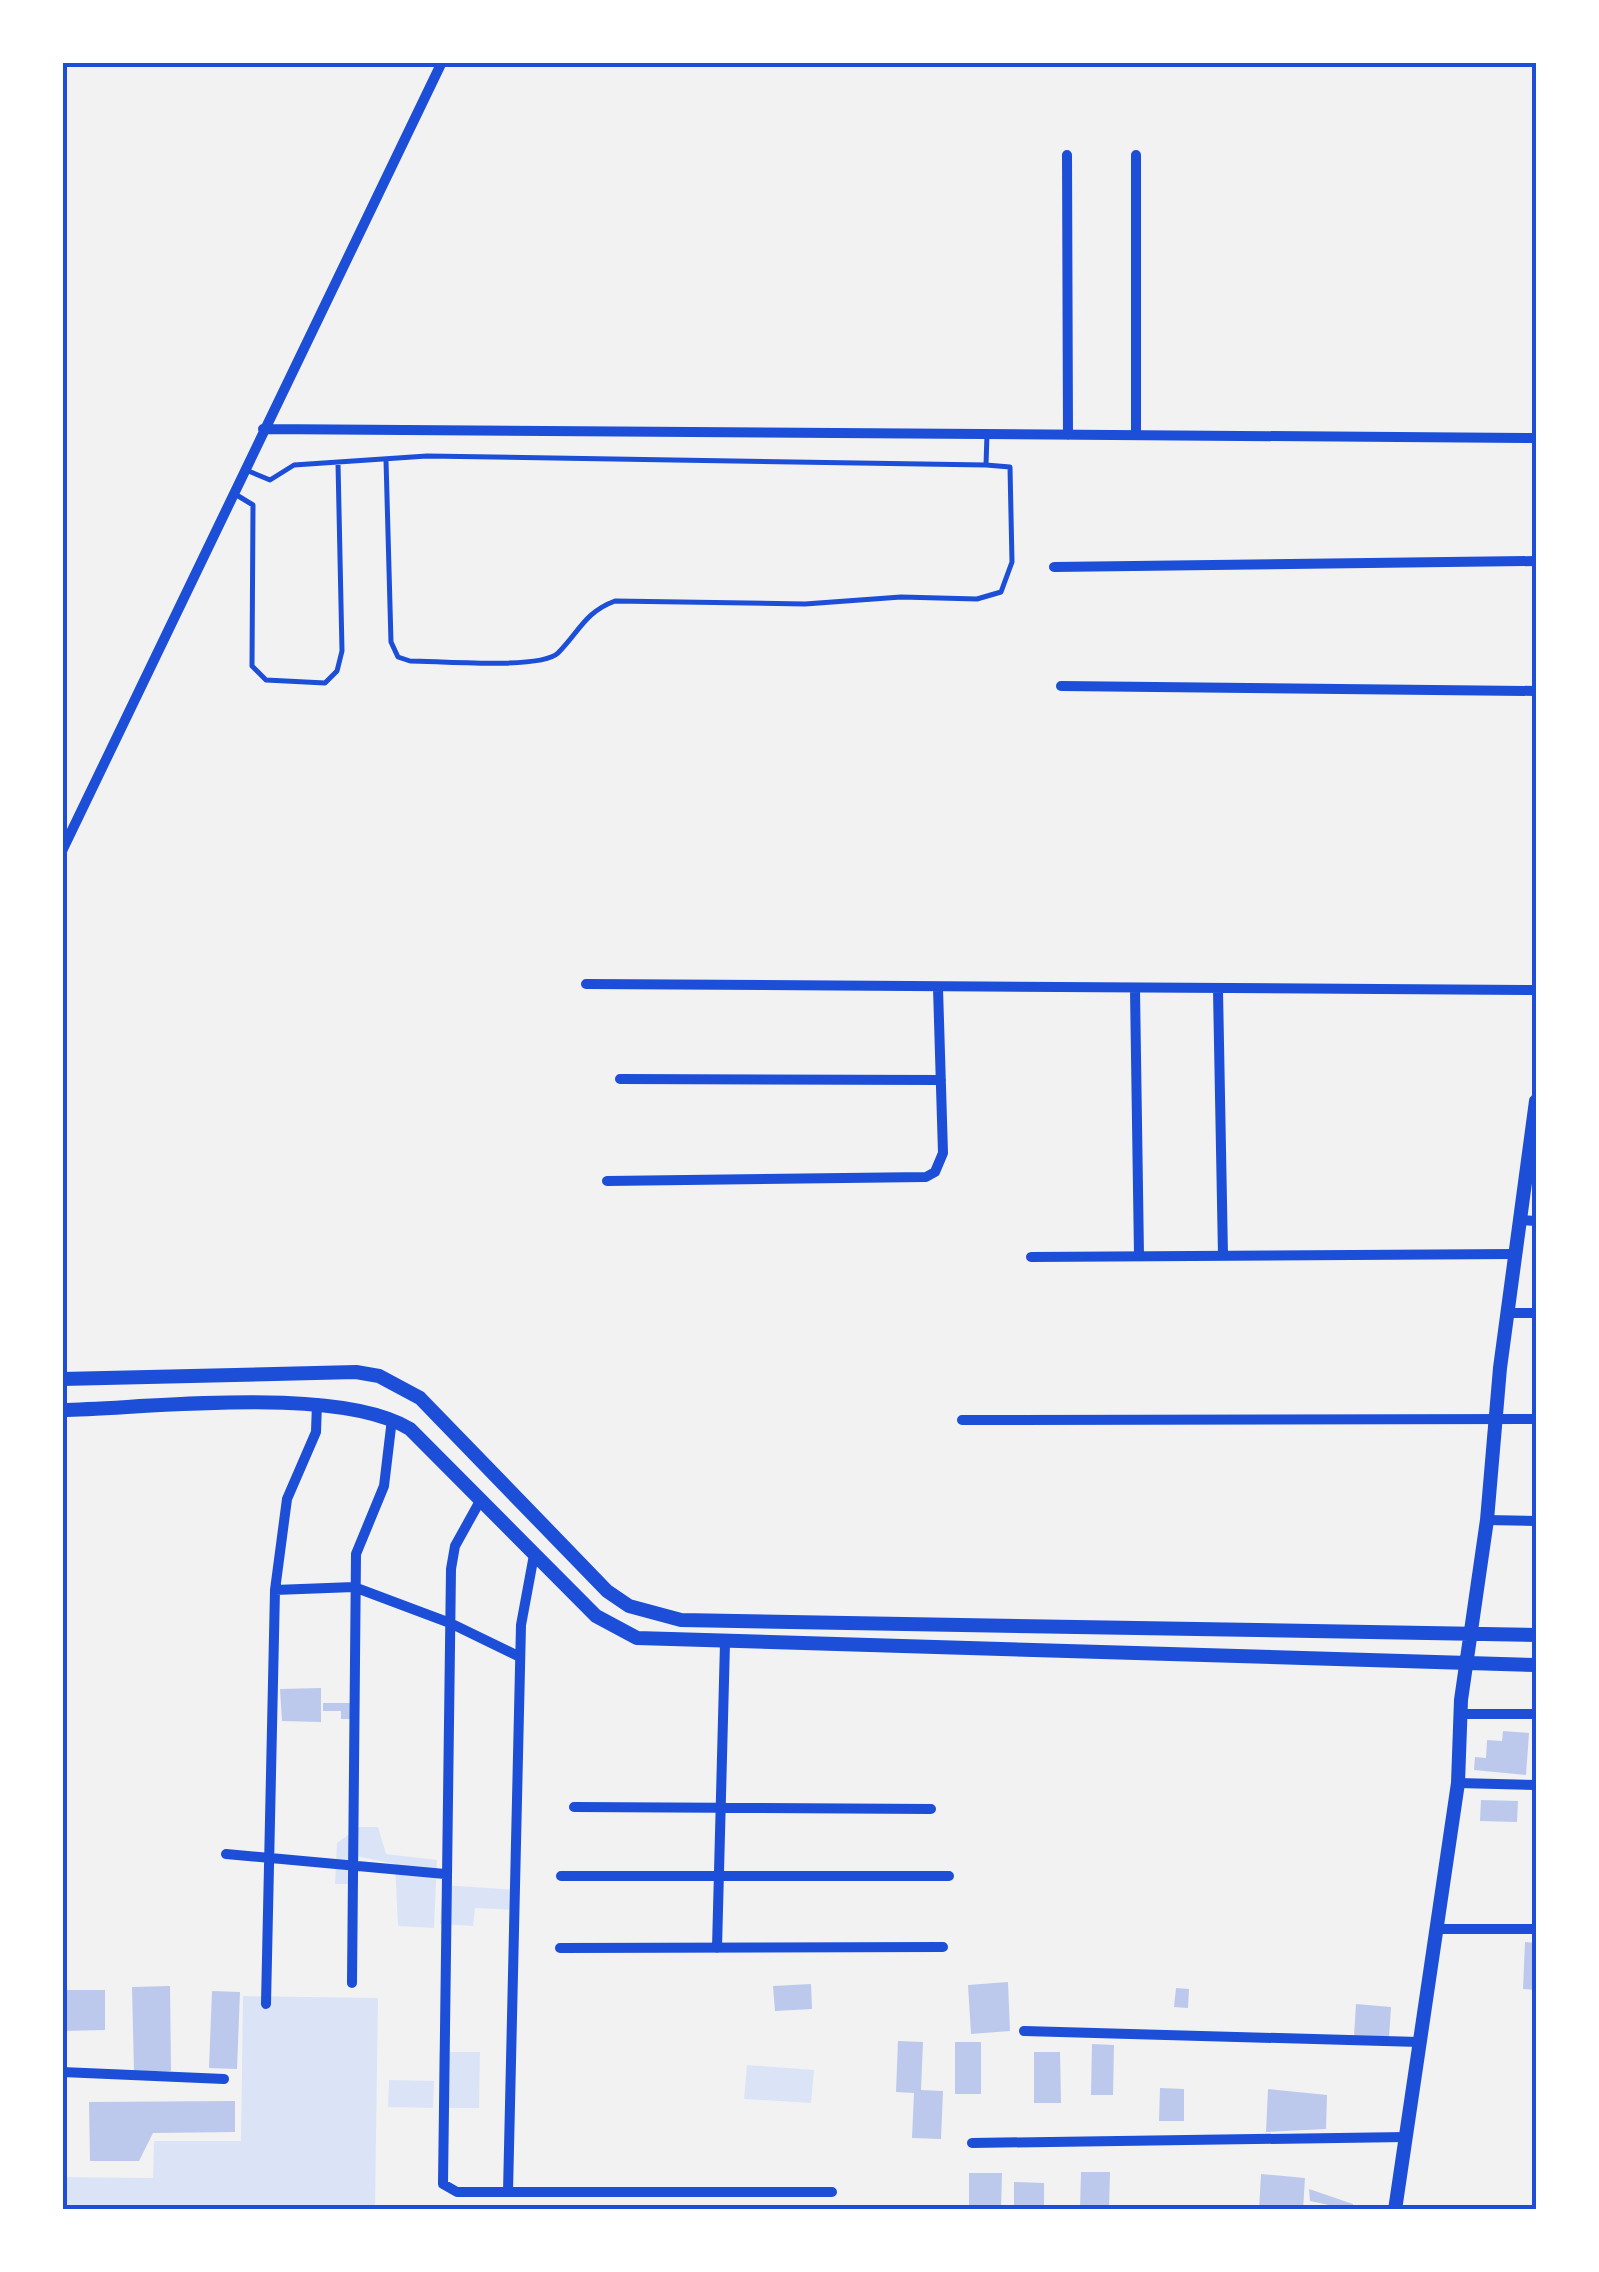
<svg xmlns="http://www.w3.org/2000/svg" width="1599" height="2272" viewBox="0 0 1599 2272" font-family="'Golos Text',sans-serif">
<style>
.green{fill:#dbe4f7}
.building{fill:#bdc9ec}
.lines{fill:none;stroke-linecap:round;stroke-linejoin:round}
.service{stroke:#1d4ed8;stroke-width:5}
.minor{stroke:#1d4ed8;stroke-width:10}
.tertiary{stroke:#1d4ed8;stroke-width:14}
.neatline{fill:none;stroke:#1d4ed8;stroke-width:4}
</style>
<rect width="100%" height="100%" fill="#f2f2f2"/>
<path class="green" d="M359 1827H378L386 1854 437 1860 434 1928 398 1926 395 1864 351 1855 349 1884H335L337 1843Z
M443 1885 518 1890 516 1910 475 1908 473 1926 440 1924Z
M243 1996 378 1998 375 2209 63 2210V2177L153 2178 154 2141H241Z
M439 2052H480L479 2108H439Z
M747 2065 814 2070 811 2103 744 2099Z
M389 2080 434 2081 433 2108 388 2107Z"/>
<path class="building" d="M321 1688V1722L282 1721 280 1689Z
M323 1703H350V1719H341V1711H323Z
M1503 1731 1529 1733 1526 1775 1474 1770 1475 1757 1486 1758 1487 1740 1502 1741Z
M1481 1800 1518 1801 1517 1822 1480 1821Z
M1525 1942 1536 1943V1990L1523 1989Z
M1008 1982 1010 2031 971 2034 968 1985Z
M811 1984 812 2009 775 2011 773 1986Z
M170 1986 171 2071 134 2072 132 1987Z
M1176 1988 1189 1989 1188 2008 1174 2007Z
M62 1990H105V2030L62 2031Z
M212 1991 240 1992 237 2069 209 2068Z
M1356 2004 1391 2007 1389 2038 1354 2036Z
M898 2041 923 2042 921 2090 943 2091 941 2139 912 2138 914 2093 896 2092Z
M955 2042H981V2094H955Z
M1092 2044 1114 2045 1113 2095H1091Z
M1034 2052H1060L1061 2103H1034Z
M1160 2088 1184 2089V2121H1159Z
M1268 2089 1327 2095 1326 2129 1266 2132Z
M235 2101V2132L153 2133 139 2161H90L89 2102Z
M1081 2172H1110L1109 2210H1080Z
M969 2173H1002L1001 2210H969Z
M1261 2174 1305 2178 1303 2210H1259Z
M1014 2182 1044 2183V2210H1014Z
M1309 2189 1353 2204V2210L1310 2201Z"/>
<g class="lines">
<path class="service" d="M386 460 391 642 398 657 410 661C439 661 540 670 558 653 579 632 585 612 615 601L805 604 901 597 977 599 1001 592 1012 562 1010 467 986 465
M246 470 270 480 294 465 427 456 986 465 987 434
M235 494 253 505 252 666 266 680 325 683 337 671 342 651 338 463"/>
<path class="minor" d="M1067 155 1068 435
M1136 155V435
M263 429 1536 438
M1054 567 1536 561
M1061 686 1536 691
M62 851 442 62
M586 984 1536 990
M1135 990 1139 1255
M1218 990 1223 1255
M620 1079 941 1080
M607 1181 926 1177 935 1172 943 1153 938 988
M1519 1220 1536 1221
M1031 1257 1514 1254
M1507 1313H1536
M962 1420 1536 1419
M480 1501 455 1546 451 1569 443 2184 457 2192H832
M1487 1520 1536 1521
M275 1590 354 1587 450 1623 520 1657
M1461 1714H1536
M1458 1783 1536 1785
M574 1807 931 1809
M226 1854 445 1874
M561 1876H949
M1436 1929H1536
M560 1948 943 1947
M717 1948 725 1643
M352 1983 356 1554 384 1486 392 1419
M266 2004 275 1590 287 1499 316 1432 317 1403
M1024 2031 1419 2042
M62 2072 224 2079
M972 2143 1406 2137
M508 2192 521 1625 534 1555"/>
<path class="tertiary" d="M62 1379 356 1372 379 1376 420 1398 607 1591 629 1606 681 1620 1536 1635
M62 1410C152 1408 338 1385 410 1429L596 1616 637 1638 1536 1665
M1395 2210 1458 1783 1461 1700 1487 1520 1500 1368 1536 1101"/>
</g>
<rect width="1599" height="2272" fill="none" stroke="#ffffff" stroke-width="130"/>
<rect x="65" y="65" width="1469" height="2142" class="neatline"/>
</svg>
